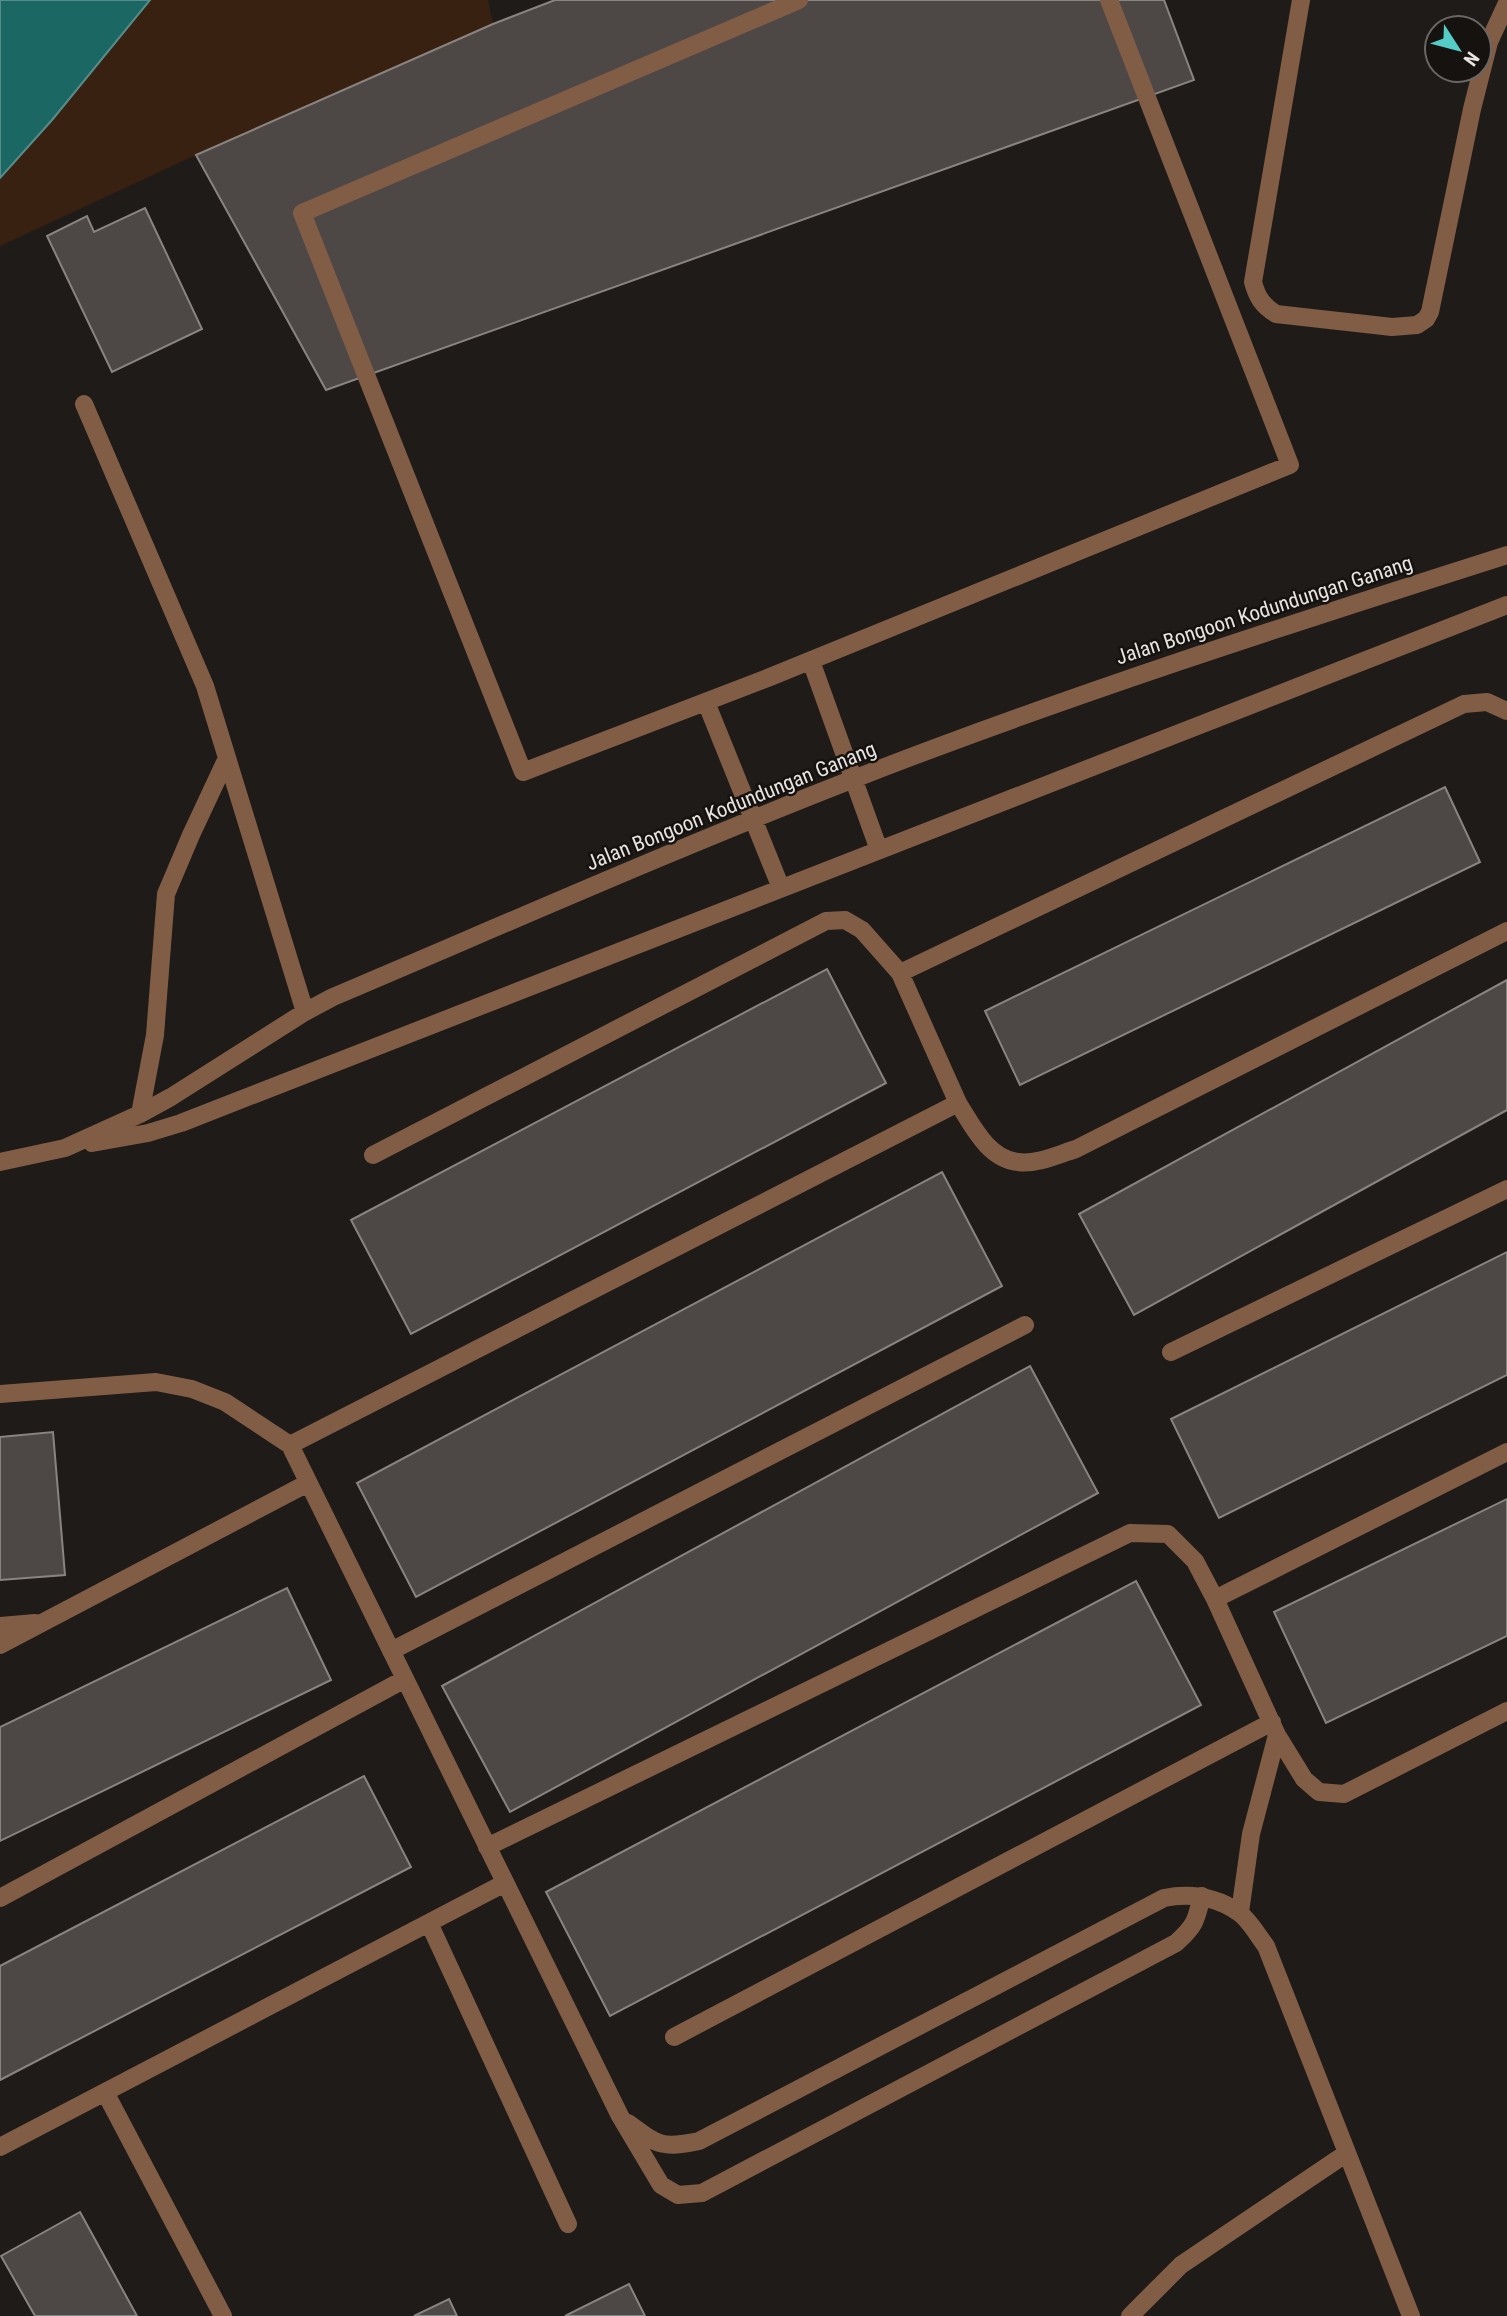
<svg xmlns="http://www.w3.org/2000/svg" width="1507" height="2316" viewBox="0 0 1507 2316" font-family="'Roboto Condensed',sans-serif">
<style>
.green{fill:#392111}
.water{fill:#1a6764;stroke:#588c8a;stroke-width:2}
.building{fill:#4d4845;stroke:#8a8481;stroke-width:2}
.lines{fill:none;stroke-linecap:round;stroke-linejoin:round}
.minor{stroke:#815d45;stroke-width:18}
.labels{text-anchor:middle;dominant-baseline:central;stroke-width:5;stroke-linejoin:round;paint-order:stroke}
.street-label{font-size:21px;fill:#e7e4e2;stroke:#16120f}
</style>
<rect width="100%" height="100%" fill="#1f1b18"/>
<path class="green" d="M150 0H488L493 24 196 155 0 246V178L52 120Z"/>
<path class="water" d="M0 0H150L52 120 0 178Z"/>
<path class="building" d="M555 0H1164L1194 80 326 390 196 155 493 24Z
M145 208 202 329 112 372 47 236 87 216 94 232Z
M1445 787 1480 862 1020 1085 985 1011Z
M827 969 886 1083 411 1334 351 1220Z
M1507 980V1110L1134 1315 1079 1214Z
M942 1172 1002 1286 416 1597 357 1483Z
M1507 1252V1375L1219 1518 1171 1419Z
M1030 1366 1098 1493 510 1812 442 1686Z
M53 1432 65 1575 0 1580V1437Z
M1507 1499V1636L1326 1723 1274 1612Z
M1136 1581 1201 1705 610 2016 546 1892Z
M287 1588 331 1680 0 1841V1727Z
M364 1776 411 1867 0 2080V1966Z
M80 2212 137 2316H35L1 2256Z
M629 2284 645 2316H565Z
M449 2299 457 2316H414Z"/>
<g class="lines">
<path class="minor" d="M799 0 302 213 523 772 770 677 1290 465 1109 0
M1301 0 1253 282C1257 297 1262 305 1276 314L1392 327 1417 325 1426 319 1430 312 1472 109 1489 42 1507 3
M84 404 205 686 305 1012
M811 661 879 850
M706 702 781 888
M900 973 1464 704 1487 702 1507 711
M140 1114 155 1035 166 894 191 835 227 758
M92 1143 148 1133 181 1123 1507 605
M373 1155 826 921 845 920 862 930 900 973 958 1103
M0 1162 65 1148 140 1114 171 1097 305 1012 333 997C505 924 677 848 851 780 1066 696 1287 625 1507 555
M1171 1352 1507 1189
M0 1394 156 1382 192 1389 225 1402 290 1445 620 2116 661 2185 678 2195 702 2193 1176 1943C1195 1926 1196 1921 1202 1896
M290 1445 958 1103C972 1125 988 1159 1018 1162 1036 1165 1059 1154 1076 1149L1507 931
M1215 1599 1507 1452
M0 1626 35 1623
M0 1645 308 1483
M391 1651 1025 1325
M487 1847 1130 1533 1168 1534 1195 1561 1215 1599 1277 1735 1304 1779 1319 1792 1344 1794 1507 1711
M0 1898 405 1679
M1240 1912 1251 1834 1277 1735
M429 1923 568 2224
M674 2037 1272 1722
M105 2092 223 2316
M628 2123C658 2145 661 2149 699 2141L1164 1898C1190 1893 1216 1897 1238 1912 1249 1919 1258 1936 1266 1946L1411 2316
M0 2147 505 1883
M1130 2316 1181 2265 1347 2153"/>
</g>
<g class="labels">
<g class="street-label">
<text transform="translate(1264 610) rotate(-18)">Jalan Bongoon Kodundungan Ganang</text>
<text transform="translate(731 806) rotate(-22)">Jalan Bongoon Kodundungan Ganang</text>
</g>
</g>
<g transform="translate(1458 49) rotate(126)"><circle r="33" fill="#16120f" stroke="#6a6663" stroke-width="2"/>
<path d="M0-5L12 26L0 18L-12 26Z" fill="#54cdc7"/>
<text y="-10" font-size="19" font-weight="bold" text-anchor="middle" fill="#e7e4e2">N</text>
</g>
</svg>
